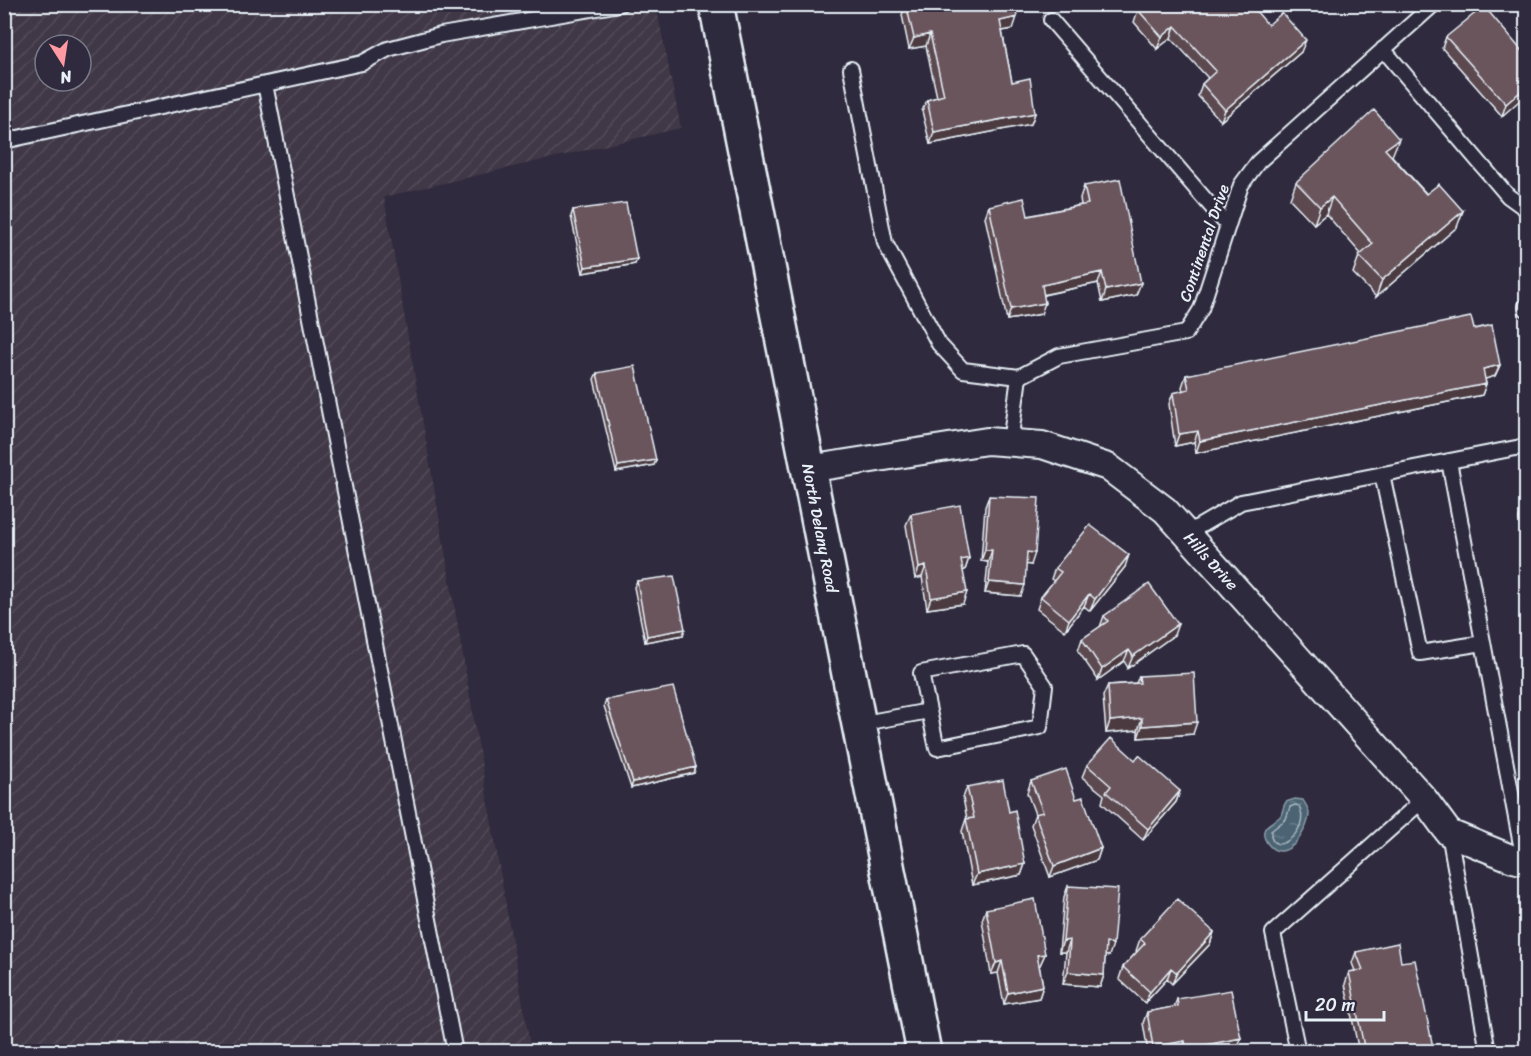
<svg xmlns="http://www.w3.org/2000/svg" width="1531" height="1056" viewBox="0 0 1531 1056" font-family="Sriracha,sans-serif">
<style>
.industrial{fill:url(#industrial-furrows);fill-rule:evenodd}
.water{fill:url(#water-ripples);stroke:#8a9ca8;stroke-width:1.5}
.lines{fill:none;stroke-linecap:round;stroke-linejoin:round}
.shore{stroke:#a9b9c3;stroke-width:1.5}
.lane-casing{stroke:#e8f1f8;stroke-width:18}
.street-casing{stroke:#e8f1f8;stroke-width:30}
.secondary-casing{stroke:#e8f1f8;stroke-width:38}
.lane{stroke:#2f2a3d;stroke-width:14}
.street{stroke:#2f2a3d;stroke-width:26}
.secondary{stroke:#2f2a3d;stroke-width:33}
.wall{fill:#5c4850;stroke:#e8f1f8;stroke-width:1.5}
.shaded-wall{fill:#4b3b41;stroke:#e8f1f8;stroke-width:1.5}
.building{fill:#6b545d;stroke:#e8f1f8;stroke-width:1.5}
.labels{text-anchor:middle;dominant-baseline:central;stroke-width:4.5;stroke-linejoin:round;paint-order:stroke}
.street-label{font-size:16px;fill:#e8f1f8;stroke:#2f2a3d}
</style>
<defs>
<pattern id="industrial-furrows" width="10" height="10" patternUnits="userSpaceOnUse" patternTransform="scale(1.5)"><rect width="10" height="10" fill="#413747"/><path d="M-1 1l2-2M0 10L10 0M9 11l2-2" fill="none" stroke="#534b59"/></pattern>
<pattern id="water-ripples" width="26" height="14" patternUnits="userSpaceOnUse" patternTransform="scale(1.5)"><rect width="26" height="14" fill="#4b6473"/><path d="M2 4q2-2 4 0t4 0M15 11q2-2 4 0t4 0" fill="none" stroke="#657b88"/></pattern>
</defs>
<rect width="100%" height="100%" fill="#2f2a3d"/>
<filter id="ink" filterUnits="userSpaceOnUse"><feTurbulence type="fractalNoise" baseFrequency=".0167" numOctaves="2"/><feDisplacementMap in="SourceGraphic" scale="12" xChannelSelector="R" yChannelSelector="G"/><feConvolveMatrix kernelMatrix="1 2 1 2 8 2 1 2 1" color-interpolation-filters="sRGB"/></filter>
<g filter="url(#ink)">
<path class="industrial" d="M5 5H656L681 128 384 197 531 1051 5 1052ZM45 45H81V81H45Z"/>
<path class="water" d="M1295 799 1303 800C1305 804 1309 809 1309 813 1309 831 1285 866 1268 844 1265 840 1263 835 1264 831 1266 822 1277 822 1281 815 1283 811 1283 806 1286 802Z"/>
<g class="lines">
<path class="shore" d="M1295 805 1299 806C1313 832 1269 861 1271 831L1286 819 1290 807Z"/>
<defs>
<path id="lane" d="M1051 20 1228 226
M1383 49 1508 196 1526 209
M851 69 885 243 939 344 963 370 1019 377
M265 84 455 1052
M4 141 362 63 388 49 441 35 620 4
M1526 306V309
M1010 443 1019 377 1059 356 1186 333 1201 309 1241 185 1258 162 1434 4
M1449 461 1525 866
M1382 474 1420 653 1483 643
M1186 534 1241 502 1526 446
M859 724 929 711 937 748 1040 727 1045 686 1023 654 921 673 929 711
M1449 833 1488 1052
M4 1051 5 1052
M1298 1052 1273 933 1424 799"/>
<path id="street" d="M808 469 987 441 1042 445 1108 467 1165 510 1424 799 1449 833 1513 859 1526 862"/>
<path id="secondary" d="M716 4 924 1052"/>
</defs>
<use href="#lane" class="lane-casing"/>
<use href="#street" class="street-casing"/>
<use href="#secondary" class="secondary-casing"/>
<use href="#lane" class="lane"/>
<use href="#street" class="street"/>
<use href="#secondary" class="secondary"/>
</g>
<path class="wall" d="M906 4 1013 29 1002 31 1012 82 1035 113 1031 124 930 144 922 111 927 100 937 97 926 46 909 49 902 15Z
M1138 10 1268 25 1301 52 1221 121 1198 96 1202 84 1208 78 1171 38 1157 49 1134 22Z
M1446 37 1527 57 1502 116 1442 48Z
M1392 156 1457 227 1376 297 1353 273 1359 256 1361 254 1326 214 1314 224 1290 199 1296 182Z
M1084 186 1136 295 1102 302 1098 283 1044 295 1041 314 1007 320 985 217 989 206 1028 216 1081 205 1080 198Z
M573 210 637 259 635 264 583 273 571 216Z
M1474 329 1500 365 1495 376 1485 379 1486 384 1482 395 1196 453 1194 442 1175 446 1169 404 1173 393 1183 391 1182 387 1186 375Z
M597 373 656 460 654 465 616 472 594 379Z
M989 496 1031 565 1026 564 1021 596 985 593 988 562 981 561 985 507Z
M1527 507V557L1519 519 1523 508Z
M911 514 969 558 965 570H963V604L927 609 922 577 915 579 906 525Z
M1125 567 1090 611 1084 606 1065 631 1037 609 1041 597 1054 581 1051 579 1055 568Z
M637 581 683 635 645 642 634 587Z
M1104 616 1174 635 1128 668 1124 661 1098 680 1078 651 1082 639 1100 627Z
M1139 676 1193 734 1138 738V730L1106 733 1103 696 1108 685 1136 683Z
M606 700 696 767 694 773 631 788 604 706Z
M1135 760 1180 791 1176 802 1143 840 1102 803 1104 795 1082 777 1087 765Z
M1031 781 1076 799 1101 848 1097 860 1050 877 1031 825 1035 814 1027 793Z
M967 787 1009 812 1025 864 1021 875 972 885 962 831 966 819H967L963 798Z
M1068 886 1109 956 1105 955 1104 975 1100 987 1063 984 1066 952H1059L1064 897Z
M986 909 1045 954 1040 965H1039L1043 986 1039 998 1004 1004 998 973 991 974 982 920Z
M1214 932 1210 944 1172 984 1167 979 1145 1003 1119 979 1123 967 1137 952 1136 951 1140 939Z
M1356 952 1401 962 1434 1052H1359L1345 984 1349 972 1355 971 1352 963Z
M1177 999 1241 1038 1237 1049 1226 1052H1148L1143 1023 1147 1012 1174 1007Z"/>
<path class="shaded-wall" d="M1017 17 1013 29 996 32 1000 21Z
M1175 26 1171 38 1157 49 1162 37Z
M930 34 926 46 909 49 914 38Z
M1306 40 1301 52 1221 121 1225 110Z
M1527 86V94L1502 116 1506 104Z
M1035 113 1031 124 930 144 934 132Z
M1399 139 1392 156 1379 165 1385 149Z
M1332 197 1326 214 1314 224 1320 207Z
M1463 211 1457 227 1376 297 1382 280Z
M637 259 635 264 583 273 585 267Z
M1102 272 1098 283 1037 296 1042 285Z
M1141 283 1136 295 1102 302 1106 290Z
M1045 303 1041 314 1007 320 1011 309Z
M1500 365 1495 376 1479 381 1483 369Z
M1486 384 1482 395 1196 453 1200 441Z
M1198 431 1194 442 1175 446 1179 434Z
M656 460 654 465 616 472 618 466Z
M985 550H992L988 562 981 561Z
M1027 552 1035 553 1031 565 1023 564Z
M1129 555 1125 567 1090 611 1095 599Z
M969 558 965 570 956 572 961 560Z
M926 566 922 577 915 579 919 568Z
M989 582 1025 585 1021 596 985 593Z
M967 592 963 604 927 609 931 598Z
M1089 594 1084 606 1065 631 1069 620Z
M1178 624 1174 635 1128 668 1133 656Z
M685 629 683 635 645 642 647 636Z
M1129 650 1124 661 1098 680 1102 669Z
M1142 718 1138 730 1106 733 1110 721Z
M1197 722 1193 734 1138 738 1142 726Z
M696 767 694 773 631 788 633 782Z
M1180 791 1176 802 1143 840 1148 829Z
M1101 848 1097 860 1050 877 1054 866Z
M1025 864 1021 875 972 885 977 874Z
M1214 932 1210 944 1172 984 1177 973Z
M1070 940 1066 952H1059L1063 941Z
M1106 943 1113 944 1109 956 1101 955Z
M1045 954 1040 965 1033 966 1037 955Z
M1002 961 998 973 991 974 996 963Z
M1171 968 1167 979 1145 1003 1150 992Z
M1068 972 1104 975 1100 987 1063 984Z
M1043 986 1039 998 1004 1004 1008 993Z
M1241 1038 1237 1049 1226 1052H1185L1186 1049Z
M1185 1041 1181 1052H1152L1153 1047Z"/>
<path class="building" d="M906 4H1015L1017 17 1000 21 1012 82 1030 78 1035 113 934 132 927 100 944 95 930 34 914 38Z
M1145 4H1250L1268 25 1282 13 1306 40 1225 110 1202 84 1216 71 1175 26 1162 37 1138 10Z
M1484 6 1527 57V86L1506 104 1446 37Z
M1374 110 1399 139 1385 149 1426 194 1439 184 1463 211 1382 280 1359 256 1373 244 1332 197 1320 207 1296 182Z
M1120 179 1141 283 1106 290 1102 272 1042 285 1045 303 1011 309 989 206 1024 198 1028 216 1088 204 1084 186Z
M626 203 637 259 585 267 573 210Z
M1471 317 1474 329 1492 325 1500 365 1483 369 1486 384 1200 441 1198 431 1179 434 1173 393 1189 389 1186 375Z
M635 366 656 460 618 466 597 373Z
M989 496 1039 498 1035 553 1027 552 1025 585 989 582 992 550H985Z
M960 505 969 558 961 560 967 592 931 598 926 566 919 568 911 514Z
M1527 507V524L1523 508Z
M1090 525 1129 555 1095 599 1089 594 1069 620 1041 597 1061 572 1055 568Z
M674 576 685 629 647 636 637 581Z
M1149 584 1178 624 1133 656 1129 650 1102 669 1082 639 1108 621 1104 616Z
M1194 673 1197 722 1142 726V718L1110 721 1108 685 1140 683 1139 676Z
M673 687 696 767 633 782 606 700Z
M1111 738 1135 760 1139 755 1180 791 1148 829 1106 792 1111 786 1087 765Z
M1066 769 1076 799 1083 797 1101 848 1054 866 1035 814 1043 812 1031 781Z
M1003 780 1009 812 1015 810 1025 864 977 874 966 819 974 818 967 787Z
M1068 886 1118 889 1113 944 1106 943 1104 975 1068 972 1070 940 1063 941Z
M1035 899 1045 954 1037 955 1043 986 1008 993 1002 961 996 963 986 909Z
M1177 899 1214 932 1177 973 1171 968 1150 992 1123 967 1145 943 1140 939Z
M1398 943 1401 962 1415 960 1434 1052H1365L1349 972 1363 970 1356 952Z
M1231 990 1241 1038 1186 1049 1185 1041 1153 1047 1147 1012 1178 1006 1177 999Z"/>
</g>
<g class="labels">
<g class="street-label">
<text transform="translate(1204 243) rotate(-71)">Continental Drive</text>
<text transform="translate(820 528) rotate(79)">North Delany Road</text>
<text transform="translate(1211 561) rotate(48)">Hills Drive</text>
</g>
</g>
<rect width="1531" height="1056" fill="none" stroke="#2f2a3d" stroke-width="24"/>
<rect x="12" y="12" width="1507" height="1032" fill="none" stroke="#e8f1f8" stroke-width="2" filter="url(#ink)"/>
<g transform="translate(63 63) rotate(168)"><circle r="28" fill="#2f2a3d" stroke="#797a88" stroke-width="1.5"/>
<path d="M0-4.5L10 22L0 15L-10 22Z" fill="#ff9aa2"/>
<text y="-9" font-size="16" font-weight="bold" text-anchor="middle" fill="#e8f1f8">N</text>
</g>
<path d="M1306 1011v9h78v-9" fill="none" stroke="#e8f1f8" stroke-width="3"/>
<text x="1315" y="1011" font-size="18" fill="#e8f1f8" stroke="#2f2a3d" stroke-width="4.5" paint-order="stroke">20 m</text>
</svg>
